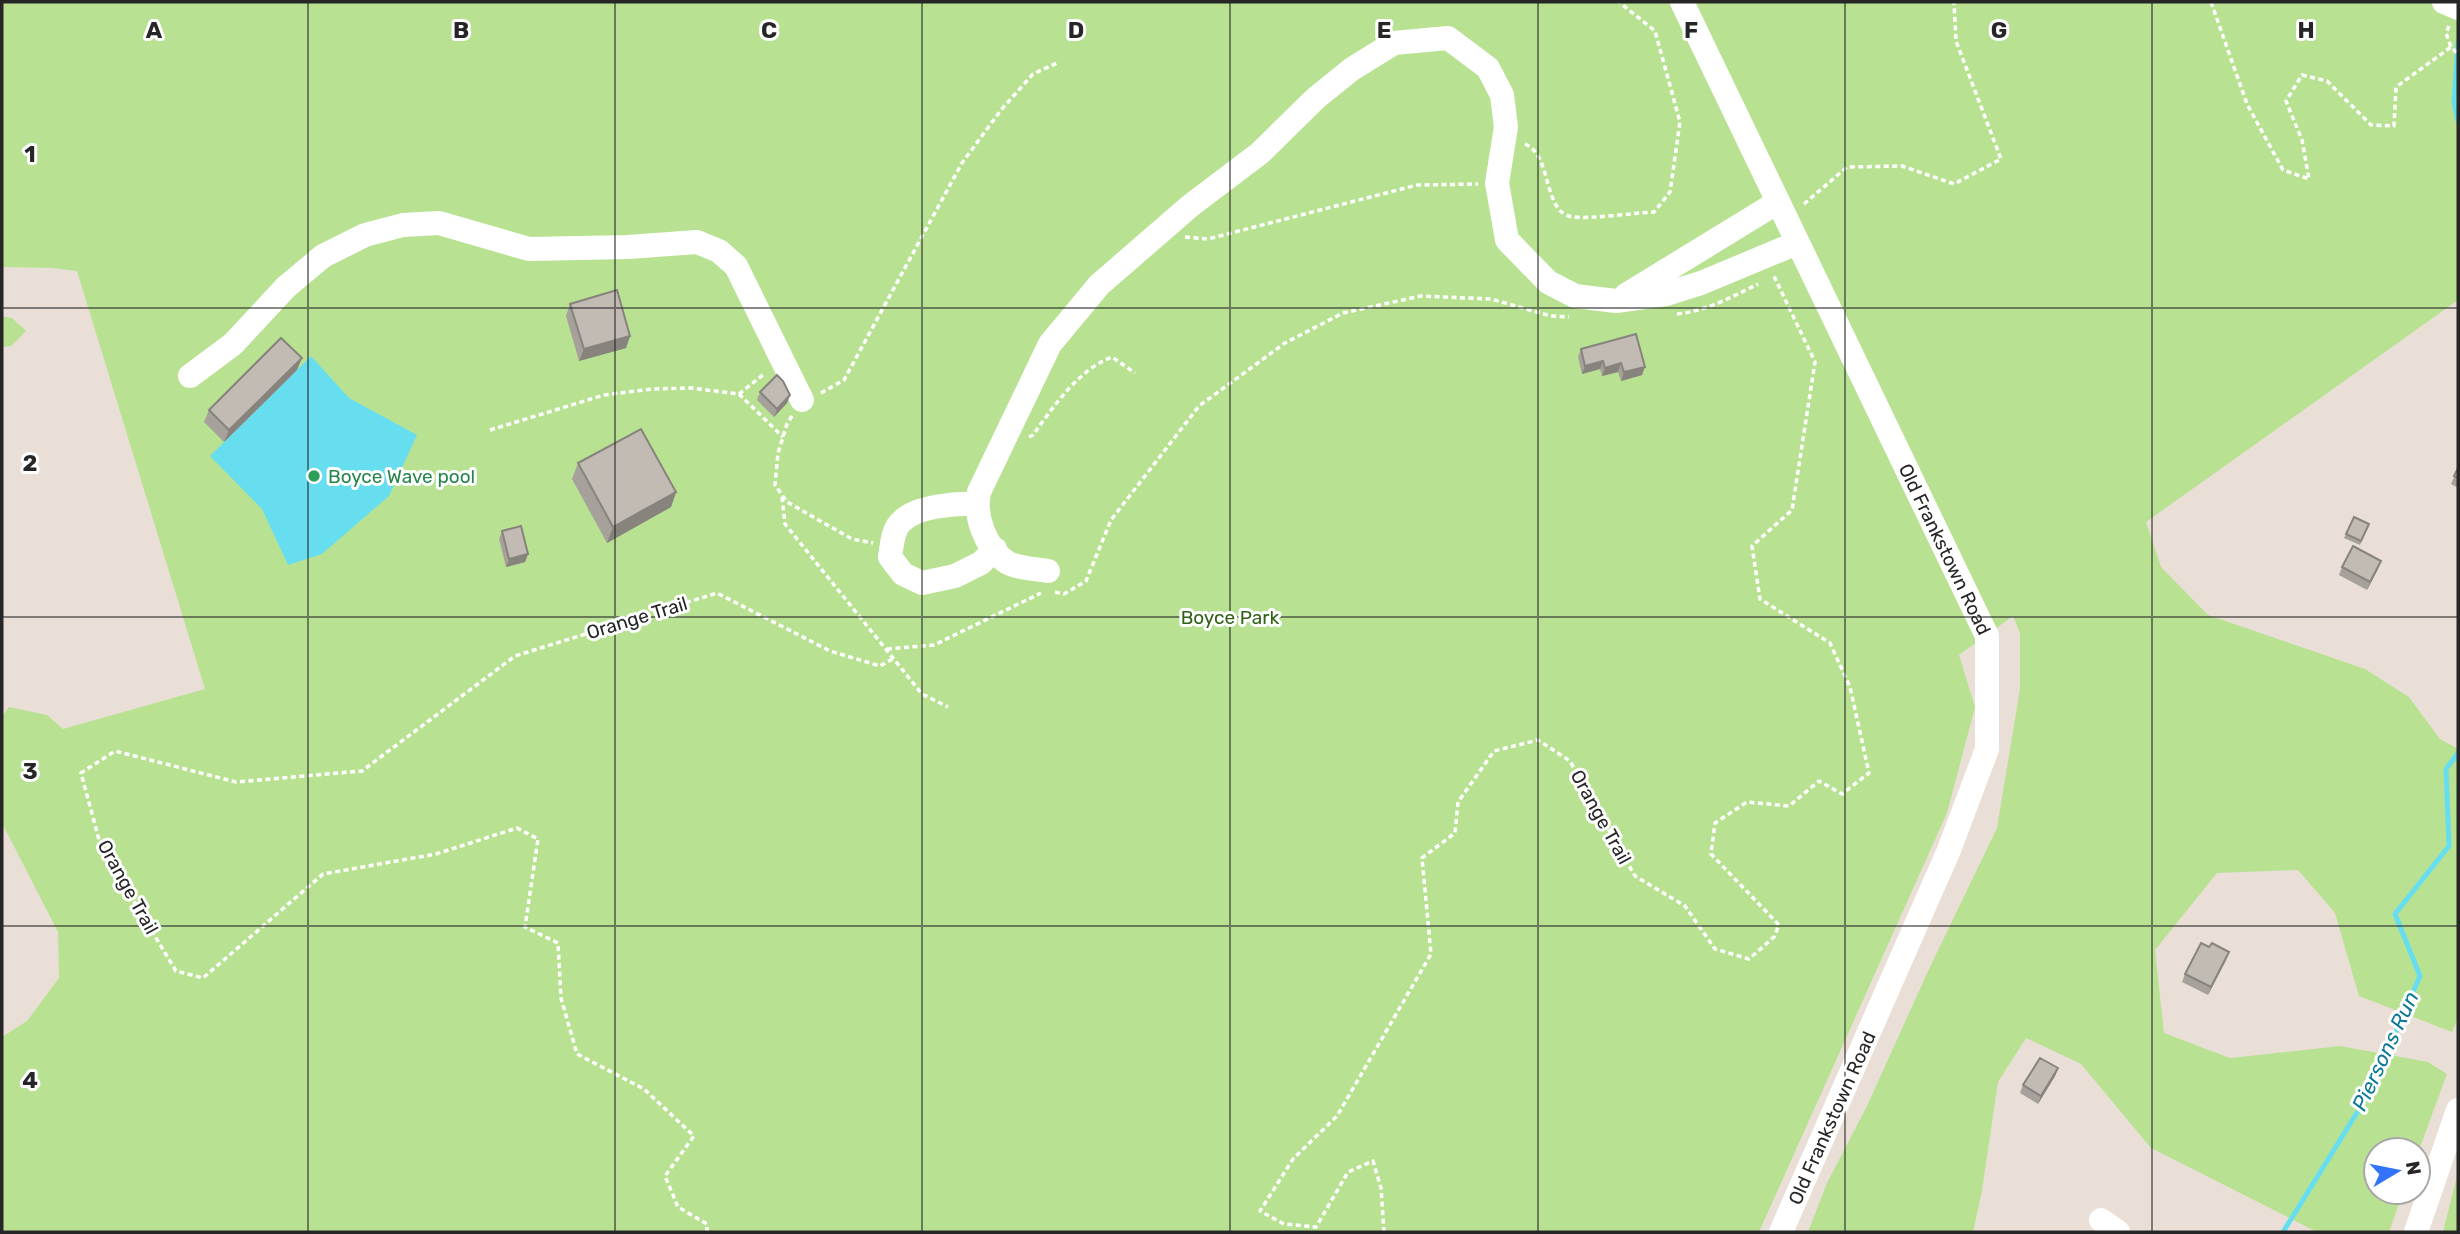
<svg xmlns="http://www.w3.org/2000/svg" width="2460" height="1234" viewBox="0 0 2460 1234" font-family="Rubik,sans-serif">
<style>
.green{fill:#b8e292}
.water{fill:#67deef}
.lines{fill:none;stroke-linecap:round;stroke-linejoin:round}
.stream{stroke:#67deef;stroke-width:5}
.path{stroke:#fff;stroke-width:3.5;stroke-dasharray:5 3.5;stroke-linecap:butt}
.minor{stroke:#fff;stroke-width:24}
.wall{fill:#a6a19a}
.shaded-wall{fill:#87837d}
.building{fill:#c1bbb3;stroke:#87837d;stroke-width:2}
.grid{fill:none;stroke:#262626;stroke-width:2;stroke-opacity:0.55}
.leisure-dot{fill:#2e9e5b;stroke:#fff;stroke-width:2.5}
.labels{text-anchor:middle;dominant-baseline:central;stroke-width:6;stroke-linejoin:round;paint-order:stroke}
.leisure-label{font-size:19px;fill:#27864d;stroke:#fff;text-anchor:start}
.street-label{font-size:19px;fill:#262626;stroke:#fff}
.park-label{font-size:19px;fill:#316218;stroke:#fff}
.water-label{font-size:21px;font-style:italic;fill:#0b7996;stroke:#fff}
.grid-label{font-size:23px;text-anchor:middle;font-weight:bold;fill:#262626;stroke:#fff;stroke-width:6;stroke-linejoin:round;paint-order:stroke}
</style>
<rect width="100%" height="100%" fill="#eadfd7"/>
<path class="green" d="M2 2H2458V300L2146 522 2161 567 2208 615 2365 669 2409 697 2440 739 2458 749V1018L2452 1032 2359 996 2335 913 2298 870 2217 873 2155 950 2164 1033 2230 1058 2340 1046 2428 1062 2447 1074 2418 1153V1150H2376V1192H2403L2389 1232H2317L2151 1148 2081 1064 2026 1038 1998 1082 1982 1191 1973 1232H1808L1827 1183 1867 1106 1929 969 1997 828 2020 689V633L2013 616 1959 655 1975 707 1947 813 1759 1232H2V1037L27 1021 59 978 58 932 2 823V716L9 707 47 715 63 729 205 689 77 271 52 268 2 267Z
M2 316 12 318 26 331 11 346 2 347Z
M2458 1172V1232H2443Z"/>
<path class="water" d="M311 356 349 398 417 435 389 496 322 554 288 565 262 509 210 456Z"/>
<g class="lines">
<path class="stream" d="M2458 42 2454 102 2458 121
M2283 1232 2371 1090 2420 976 2395 914 2449 846 2446 769 2458 753"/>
<path class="path" d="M2211 2 2247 104 2283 170 2309 179 2302 140 2286 101 2302 75 2327 81 2371 125 2394 126 2396 87 2451 47 2458 54
M2449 26 2446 33 2451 47
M1525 144C1553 156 1542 213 1573 217 1593 219 1632 213 1654 212L1670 192 1680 122 1655 31 1619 2
M1804 204 1847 167 1902 166 1954 184 2001 159 1956 41 1954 2
M1185 237 1208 239 1417 185 1478 184
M1677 314C1706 311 1732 297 1758 284
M821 393 844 380 962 163 1001 110 1033 74 1057 63
M739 394 764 374
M792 416 787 424 778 453 775 485 787 502 852 539 873 543
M490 430 604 395 652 389 691 388 739 394 783 437
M1029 437 1033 435C1053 407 1079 369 1112 357L1135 373
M782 497 785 524 922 694 948 707
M1055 592 1064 594 1086 581 1111 520 1199 406 1285 343 1343 313 1421 296 1491 299 1551 316 1569 317
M887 649 934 645 1041 593
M707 1232V1224L678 1207 665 1176 694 1136 644 1089 577 1054 561 998 558 943 525 927 538 839 517 828 436 854 323 874 203 978 176 971 101 847 81 773 115 751 236 782 362 771 515 656 717 593 830 651 880 666 894 658
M1384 1232 1381 1188 1373 1161 1348 1172 1316 1227 1284 1224 1260 1211 1293 1159 1337 1116 1431 954 1422 858 1455 833 1458 802 1494 751 1538 740 1570 761 1635 876 1685 906 1715 949 1749 959 1774 937 1779 925 1711 854 1715 823 1747 802 1789 806 1819 781 1842 794 1869 773 1850 687 1830 643 1760 599 1752 546 1792 510 1815 362 1773 274"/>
<g class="minor">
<path id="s1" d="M1682 2 1987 636V749L1949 850 1781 1232"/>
<path d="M2444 2 2458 8"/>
<path d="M1626 295 1778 202"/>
<path d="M190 376 233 344 286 287 323 256 365 235 403 225 439 223 529 249 628 247 697 242 719 251 736 266 802 400"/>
<path d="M977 504C957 503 917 506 902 521 892 529 892 546 890 557L903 574 922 583 955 576 981 563 995 549"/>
<path d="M1048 571C1036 569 1014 568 1005 561 985 546 974 516 979 492L1050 344 1099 285 1190 206 1260 153 1316 98 1352 69 1394 43 1448 38 1488 68 1502 95 1506 127 1497 183 1507 240 1548 282 1575 296 1616 301 1666 294 1701 283 1797 243"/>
<path d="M2101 1220 2118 1232"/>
<path d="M2416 1232 2458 1110"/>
</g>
</g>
<path class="wall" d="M570 304 630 336 626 348 579 361 566 316Z
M1636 334 1642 375 1621 381 1618 372 1602 376 1600 369 1582 374 1578 357 1581 349Z
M297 370 224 442 204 422 209 410Z
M760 392 790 395 787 403 774 417 757 400Z
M578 463 676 492 671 507 607 543 572 479Z
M2458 468V488L2451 484Z
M2369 524 2360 545 2344 538 2346 534Z
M502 531 528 554 525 562 506 567 499 539Z
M2342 567 2378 569 2367 590 2339 575Z
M2226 960 2208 995 2182 982 2185 974Z
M2058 1068 2055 1076 2038 1104 2020 1093 2023 1085Z"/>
<path class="shaded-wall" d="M630 336 626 348 579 361 584 349Z
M302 358 297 370 224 442 229 430Z
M1603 361 1600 369 1582 374 1585 366Z
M1621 363 1618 372 1602 376 1605 368Z
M1645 367 1642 375 1621 381 1624 372Z
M790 395 787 403 774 417 777 409Z
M676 492 671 507 607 543 613 527Z
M528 554 525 562 506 567 509 559Z
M2381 561 2378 569 2367 590 2370 582Z
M2229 952 2226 960 2208 995 2211 987Z
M2058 1068 2055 1076 2038 1104 2041 1096Z"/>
<path class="building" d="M617 290 630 336 584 349 570 304Z
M1636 334 1645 367 1624 372 1621 363 1605 368 1603 361 1585 366 1581 349Z
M281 338 302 358 229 430 209 410Z
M777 375 783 381 790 395 777 409 760 392Z
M641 429 676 492 613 527 578 463Z
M2458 468V478L2454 476Z
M2354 517 2369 524 2361 541 2346 534Z
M521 526 528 554 509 559 502 531Z
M2353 546 2381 561 2370 582 2342 567Z
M2201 943 2209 947 2212 943 2229 952 2211 987 2185 974Z
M2040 1058 2058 1068 2041 1096 2023 1085Z"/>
<path class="grid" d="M308 2V1232M615 2V1232M922 2V1232M1230 2V1232M1538 2V1232M1845 2V1232M2152 2V1232M2 308H2458M2 617H2458M2 926H2458"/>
<circle class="leisure-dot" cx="314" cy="476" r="7"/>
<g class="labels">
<g class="leisure-label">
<text x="328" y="476">Boyce Wave pool</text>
</g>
<g class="street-label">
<text stroke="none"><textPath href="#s1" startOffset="607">Old Frankstown Road</textPath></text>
<text transform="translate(637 618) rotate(-17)">Orange Trail</text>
<text transform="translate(1601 817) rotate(61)">Orange Trail</text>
<text transform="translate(128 887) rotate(61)">Orange Trail</text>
<text transform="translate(1832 1118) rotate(-66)">Old Frankstown Road</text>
</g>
<g class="park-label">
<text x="1230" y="617">Boyce Park</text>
</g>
<g class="water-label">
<text transform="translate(2385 1051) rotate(-65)">Piersons Run</text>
</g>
</g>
<g class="grid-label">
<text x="154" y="38">A</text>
<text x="461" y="38">B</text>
<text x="769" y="38">C</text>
<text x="1076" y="38">D</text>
<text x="1384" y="38">E</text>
<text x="1691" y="38">F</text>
<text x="1999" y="38">G</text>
<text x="2306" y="38">H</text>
<text x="30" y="162">1</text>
<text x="30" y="471">2</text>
<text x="30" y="779">3</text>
<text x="30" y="1088">4</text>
</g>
<rect width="2460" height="1234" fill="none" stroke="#262626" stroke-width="7"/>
<g transform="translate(2397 1171) rotate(80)"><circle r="33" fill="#ffffff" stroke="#a8a8a8" stroke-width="2"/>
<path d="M0-5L12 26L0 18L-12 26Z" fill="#3273fc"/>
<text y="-10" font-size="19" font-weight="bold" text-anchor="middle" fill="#262626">N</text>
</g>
</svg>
